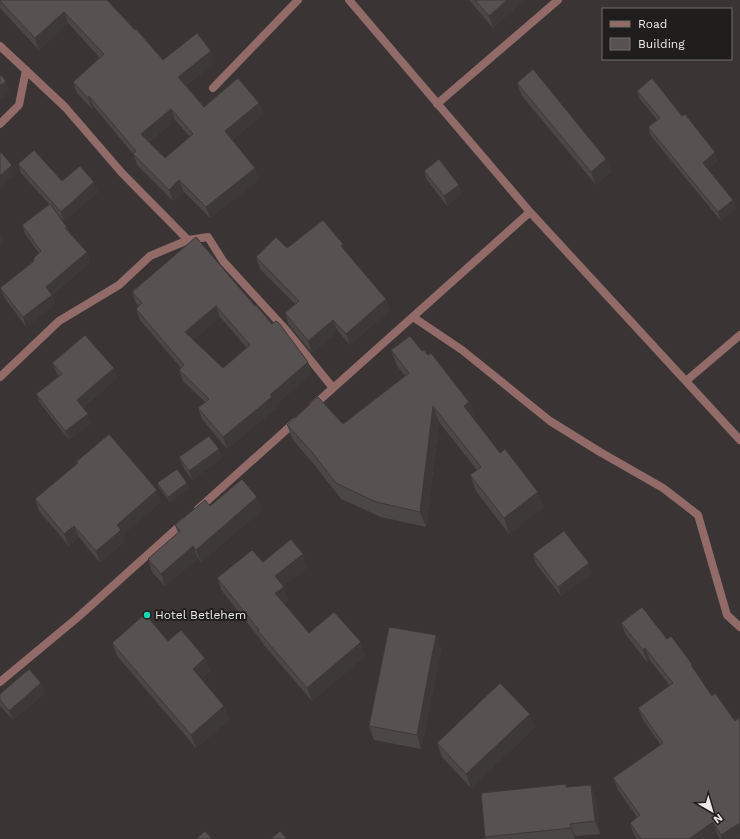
<svg xmlns="http://www.w3.org/2000/svg" width="740" height="839" viewBox="0 0 740 839" font-family="'Work Sans',sans-serif">
<style>
.lines{fill:none;stroke-linecap:round;stroke-linejoin:round}
.minor{stroke:#926b68;stroke-width:8}
.wall{fill:#4b4746;fill-rule:evenodd}
.shaded-wall{fill:#3d3939}
.building{fill:#575251;stroke:#3d3939;fill-rule:evenodd}
.poi-dot{fill:#18d5b2;stroke:#201d1d;stroke-width:1.5}
.labels{text-anchor:middle;dominant-baseline:central;stroke-width:4;stroke-linejoin:round;paint-order:stroke}
.poi-label{font-size:12px;fill:#eeeaea;stroke:#201d1d;text-anchor:start}
</style>
<rect width="100%" height="100%" fill="#3a3534"/>
<g class="lines">
<path class="minor" d="M349 0 530 212 740 440
M0 46 65 107 122 173 188 240 208 237 223 261 287 331 333 388
M213 88 298 0
M437 104 558 0
M0 124 19 105 26 70
M413 317 462 350 550 421 600 452 663 488 698 515 727 615 740 627
M0 377 59 321 119 285 150 256 188 240
M686 381 740 335
M313 406 530 212
M198 509 295 422
M0 682 77 618 184 522"/>
</g>
<path class="wall" d="M0 0H107L163 60 215 62 186 85 204 107 259 103 263 114 232 140 259 179 210 218 184 192 173 201 137 165 134 155 94 107 92 109 77 93 73 82 100 58 68 23 39 50 0 8ZM175 120 190 137 165 158 149 142Z
M469 0H524L493 28Z
M517 83 606 159 611 172 596 185 522 96Z
M637 91 718 161 708 169 733 200 736 209 721 221 651 136 648 127 657 120 640 99Z
M18 164 62 181 98 192 64 221 54 210 67 227 69 232 87 252 90 262 52 295 55 304 26 327 4 297 0 288 34 262 33 259 39 253 25 234 22 225 49 204 21 173Z
M424 171 462 194 447 206 427 180Z
M196 237 312 373 275 405 276 408 227 449 202 419 198 408 205 402 183 381 179 370 181 368 140 320 136 309 139 306 136 303 132 292ZM220 317 247 348 223 368 193 340Z
M343 244 346 253 390 310 350 345 338 331 312 353 289 325 285 313 295 304 260 269 256 257 287 248Z
M391 350 422 351 469 402 474 418H473L500 453 544 507 509 534 476 491 470 475 477 470 439 422 426 527 381 517 341 499 317 468 293 440 287 425 343 424 405 376 397 366Z
M52 363 114 368 117 378 83 407 88 414 91 423 69 440 40 403 36 394 59 376 56 372Z
M179 457 222 458 192 480 183 467Z
M76 462 161 502 123 534 125 541 100 563 79 537 69 546 39 511 35 499 77 464Z
M157 483H187L189 488 170 502 159 488Z
M257 497 262 510 201 562 198 558 165 586 152 572 148 559 178 533 175 525 210 506Z
M533 554 592 573 561 596 536 564Z
M263 562 308 567 283 586 288 600 284 603 309 633 365 656 312 701 263 644 261 640 222 591 217 578Z
M642 607 738 839H720L717 834 711 839H637L634 835 630 823 637 817 618 790 613 778 661 745 643 720 638 708 670 686 650 660 647 662 626 635 621 623Z
M436 635 441 649 421 749 374 740 369 726Z
M168 641 205 658 210 671 201 679 224 706 229 720 196 748 117 656 112 643Z
M45 693 13 720 0 706V694Z
M530 714 535 727 471 788 442 757 437 743Z
M567 787 596 797 600 834 575 836V839H486L485 837Z"/>
<path class="shaded-wall" d="M507 0H524L493 28 489 16Z
M64 12 68 23 39 50 35 38Z
M211 51 215 62 182 88 178 77Z
M6 81 10 92 0 100V86Z
M89 96 94 107 92 109 88 98Z
M259 103 263 114 229 142 225 131Z
M171 109 175 120 145 145 141 134Z
M715 152 718 161 706 171 703 163Z
M606 159 611 172 596 185 591 172Z
M12 165 16 174 0 187V176Z
M255 168 259 179 210 218 206 207Z
M179 180 184 192 173 201 169 190Z
M94 182 98 192 64 221 61 212Z
M459 185 462 194 447 206 444 196Z
M733 200 736 209 721 221 718 212Z
M0 235H1L4 243 0 247Z
M343 244 347 256 341 246Z
M87 252 90 262 49 297 46 287Z
M52 295 55 304 26 327 23 317Z
M386 299 390 310 350 345 346 334Z
M216 306 220 317 189 344 185 332Z
M333 320 338 331 312 353 308 341Z
M308 362 312 373 275 405 276 408 227 449 223 437 270 395Z
M114 368 117 378 80 409 77 400Z
M469 402 474 418 469 421 464 406Z
M433 406 439 422 426 527 420 512Z
M88 414 91 423 69 440 65 431Z
M219 449 222 458 192 480 189 471Z
M187 483 189 488 170 502 168 497Z
M157 490 161 502 123 534 125 541 100 563 96 551 117 525Z
M538 492 544 507 509 534 504 518Z
M257 497 262 510 201 562 196 550Z
M74 526 79 537 69 546 64 534Z
M193 546 198 558 165 586 161 574Z
M303 554 308 567 280 589 275 576Z
M589 563 592 573 561 596 558 587Z
M284 587 288 600 280 606 275 593Z
M436 635 441 649 421 749 417 735Z
M361 642 365 656 312 701 307 688Z
M645 648 650 660 647 662 643 650Z
M205 658 210 671 197 682 193 669Z
M41 683 45 693 13 720 9 711Z
M224 706 229 720 196 748 191 735Z
M530 714 535 727 471 788 466 774Z
M591 785 596 797 600 834 595 821Z
M713 822 717 834 711 839H689Z
M740 823V838L738 839H722L721 835Z
M570 824 575 836V839L571 828Z"/>
<path class="building" d="M0 0H107L135 30 136 29 163 60 197 33 211 51 178 77 204 107 238 78 259 103 225 131 255 168 206 207 179 180 169 190 133 154 136 151 89 96 88 98 73 82 104 54 64 12 35 38 0 1ZM171 109 193 134 165 158 141 134Z
M475 0H507L489 16Z
M533 69 606 159 591 172 517 83Z
M0 74 6 81 0 86Z
M652 78 682 116 685 114 715 152 703 163 733 200 718 212 648 127 660 118 637 91Z
M34 150 62 181 80 166 94 182 61 212 18 164Z
M0 151 12 165 0 176Z
M439 159 459 185 444 196 424 171Z
M50 204 67 227 65 228 87 252 46 287 52 295 23 317 0 288 34 261 33 259 41 251 22 225Z
M323 220 343 244 341 246 386 299 346 334 333 320 308 341 285 313 299 301 256 257 276 237 287 248Z
M196 237 255 306 256 305 272 324 276 321 279 323 308 362 270 395 272 397 223 437 198 408 209 399 179 370 184 365 136 309 142 303 132 292ZM216 306 250 345 223 368 185 332Z
M85 335 114 368 77 400 88 414 65 431 36 394 62 374 52 363Z
M410 336 422 351 424 350 428 355 431 353 469 402 464 406 500 453 505 449 538 492 504 518 470 475 481 467 433 406 420 512 376 502 336 483 312 452 287 425 318 397 343 424 409 373 391 350Z
M109 434 157 490 117 525 121 530 96 551 74 526 64 534 35 499 78 463 76 462Z
M209 436 219 449 189 471 179 457Z
M177 469 187 483 168 497 157 483Z
M242 479 257 497 196 550 193 546 161 574 148 559 180 531 175 525 205 500 210 506Z
M564 531 589 563 558 587 533 554Z
M291 539 303 554 275 576 284 587 275 593 309 633 334 612 361 642 307 688 258 631 259 630 217 578 252 550 263 562Z
M642 607 667 639 671 636 692 664 691 665 712 696 715 693 735 721 738 718 740 721V823L721 835 713 822 689 839H641L630 823 640 815 613 778 663 743 638 708 673 683 645 648 643 650 621 623Z
M145 614 168 641 181 630 205 658 193 669 224 706 191 735 112 643Z
M389 627 436 635 417 735 369 726Z
M29 669 41 683 9 711 0 700V694Z
M500 683 530 714 466 774 437 743Z
M566 784V787L591 785 595 821 570 824 571 828 485 837 481 793Z
M205 831 212 839H196Z
M280 831 287 839H271Z"/>
<circle class="poi-dot" cx="147" cy="615" r="4"/>
<g class="labels">
<g class="poi-label">
<text x="155" y="615">Hotel Betlehem</text>
</g>
</g>
<rect x="602" y="8" width="130" height="52" fill="#201d1d" stroke="#726f6f"/>
<rect x="610" y="21" width="20" height="6" fill="#926b68" stroke="#726f6f"/>
<text x="638" y="28" font-size="12" fill="#eeeaea">Road</text>
<rect x="610" y="38" width="20" height="12" fill="#575251" stroke="#726f6f"/>
<text x="638" y="48" font-size="12" fill="#eeeaea">Building</text>
<g transform="translate(712 811) rotate(142)" stroke="#201d1d" stroke-width="3" paint-order="stroke">
<path d="M0-3L7 15L0 10L-7 15Z" fill="#eeeaea"/>
<text y="-6" font-size="11" font-weight="bold" text-anchor="middle" fill="#eeeaea">N</text>
</g>
</svg>
